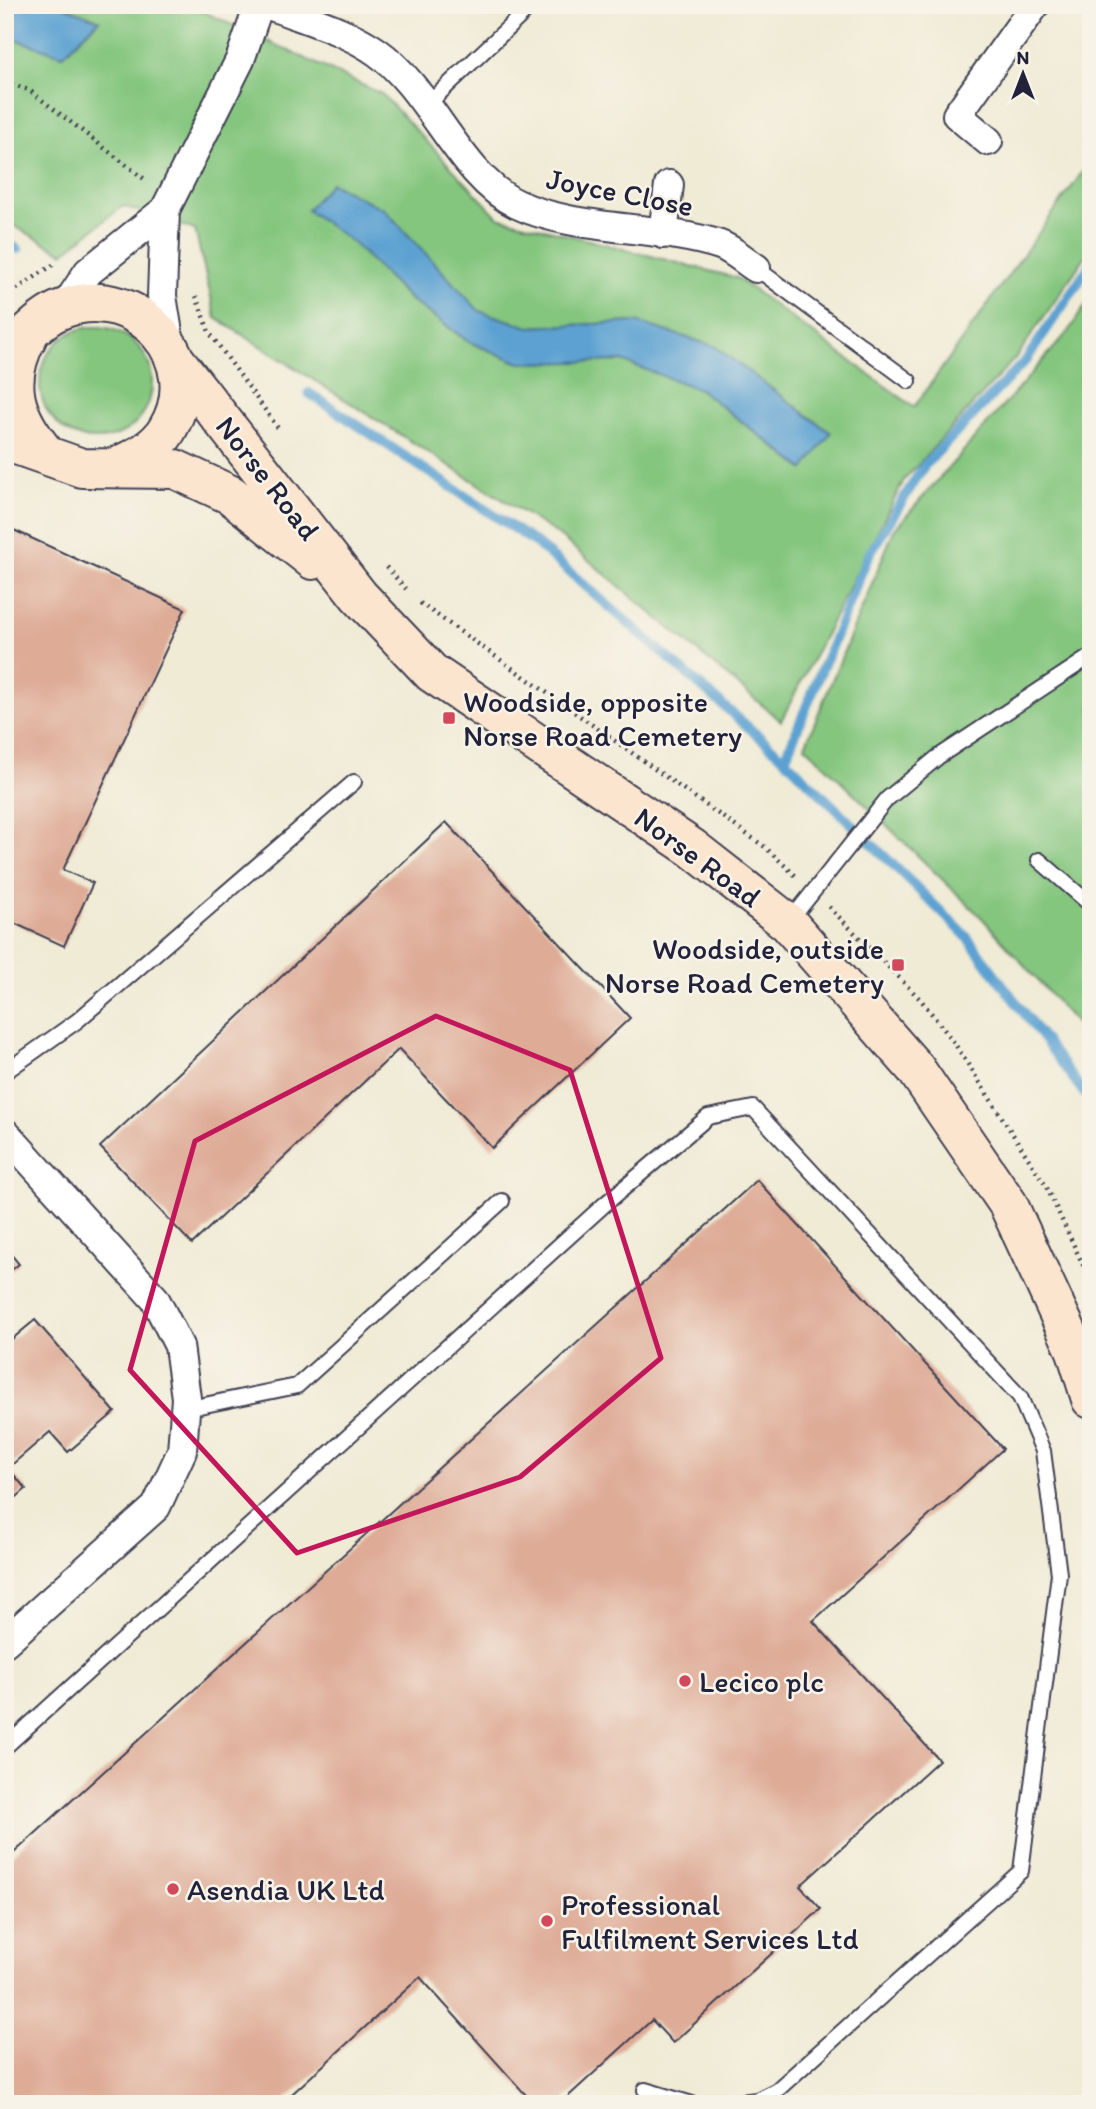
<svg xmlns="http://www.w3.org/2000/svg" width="1096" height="2109" viewBox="0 0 1096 2109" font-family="Itim,sans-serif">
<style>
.green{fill:#84c67e;stroke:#53745c;stroke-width:2;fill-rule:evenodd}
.water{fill:#5ba1d1;stroke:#3e6286;stroke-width:2}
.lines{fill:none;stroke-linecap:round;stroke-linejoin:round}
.stream{stroke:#5ba1d1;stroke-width:10}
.building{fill:#deab96}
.lane-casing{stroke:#414052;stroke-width:18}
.street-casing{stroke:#414052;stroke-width:32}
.secondary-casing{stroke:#414052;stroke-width:42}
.path{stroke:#414052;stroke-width:4.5;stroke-dasharray:2 5;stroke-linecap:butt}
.lane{stroke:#fff;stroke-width:14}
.street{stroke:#fff;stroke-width:28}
.secondary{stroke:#fbe5cf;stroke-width:38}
.marked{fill:none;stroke:#c2185b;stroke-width:5;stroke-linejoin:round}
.poi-dot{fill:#d1495b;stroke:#f7f3e8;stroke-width:2.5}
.labels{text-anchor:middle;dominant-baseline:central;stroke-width:5;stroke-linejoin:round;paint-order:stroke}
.street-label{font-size:30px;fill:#22223b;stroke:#f7f3e8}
.poi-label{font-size:30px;fill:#22223b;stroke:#f7f3e8;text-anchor:start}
</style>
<rect width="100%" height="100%" fill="#f7f3e8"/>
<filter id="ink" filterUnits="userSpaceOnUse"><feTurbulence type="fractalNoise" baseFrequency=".0143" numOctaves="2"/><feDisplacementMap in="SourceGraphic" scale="14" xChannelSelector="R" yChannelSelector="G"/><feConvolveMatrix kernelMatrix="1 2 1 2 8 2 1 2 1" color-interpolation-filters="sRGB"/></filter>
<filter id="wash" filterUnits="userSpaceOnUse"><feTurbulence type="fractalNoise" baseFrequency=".00686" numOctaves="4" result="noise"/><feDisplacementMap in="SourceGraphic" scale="28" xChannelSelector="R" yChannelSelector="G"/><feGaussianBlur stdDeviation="1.57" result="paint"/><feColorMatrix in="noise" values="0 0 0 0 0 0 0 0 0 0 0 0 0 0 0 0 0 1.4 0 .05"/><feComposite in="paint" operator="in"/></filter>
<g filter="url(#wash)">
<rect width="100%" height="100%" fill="#f0ebd5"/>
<path class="green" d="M60 5H189L382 94 498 217 737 278 914 407 1091 160V248L1018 355 904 480 781 721 557 534 216 318 195 230 123 206 63 253 5 221V36L63 55 98 20ZM384 209 479 311 529 327 636 322 714 346 831 433 803 469 699 389 622 361 520 363 469 342 410 300 352 242Z
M1091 297V1040L983 919 805 746 894 530 1068 332Z
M40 383a56 56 0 1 1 112 0a56 56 0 1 1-112 0Z"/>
<path class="water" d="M5 5H60L99 20 63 55 5 36Z
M331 183 384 209 479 311 529 327 636 322 714 346 831 433 804 469 699 389 622 361 520 363 469 342 410 299 352 242 307 210Z"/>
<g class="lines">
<path class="stream" d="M5 242 18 249
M309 393 536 543 785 759 966 936 1091 1102
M785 759 868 556 924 466 1026 360 1091 264"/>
</g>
<g id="blocks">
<path class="building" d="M5 526 185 609 63 870 93 883 64 946 5 919Z
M446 822 630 1018 492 1148 399 1049 192 1244 100 1147Z
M757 1180 1003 1449 813 1621 939 1760 800 1886 821 1909 673 2043 652 2020 560 2104H534L420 1977 281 2104H5V1861Z
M5 1247 19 1264 5 1275Z
M35 1320 115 1412 68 1452 50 1432 8 1468 26 1489 5 1507V1345Z"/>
</g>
</g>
<g filter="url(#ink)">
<use href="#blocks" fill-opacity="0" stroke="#414052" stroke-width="2"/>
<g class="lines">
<defs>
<path id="lane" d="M427 105 532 5
M756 268 909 381
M1039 860 1091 905
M789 922 887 799 938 757 1091 656
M5 1072 77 1021 354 782
M185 1409 297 1386 502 1201
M5 1747 605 1204 708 1117 753 1108 1020 1397 1043 1451 1059 1574 1021 1871 777 2090 757 2100 723 2104
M645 2090 692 2104"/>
<path id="street" d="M269 5C304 19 346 30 377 52 430 89 460 177 517 204 573 231 659 225 720 245 732 249 745 261 756 268
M988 141 957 115 1035 5
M165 210 162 296 170 345
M663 234 669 185
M65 307 88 272 165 210 240 60 259 5
M5 1133 155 1299 179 1346 186 1398 182 1451 156 1507 5 1642"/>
<path id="secondary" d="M28 336C3 382 14 416 46 454
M5 353C25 338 41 316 65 308 138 282 209 361 167 430 156 449 135 458 116 467
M176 361 359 596 432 673 692 848 788 923 915 1068 1008 1204 1076 1351 1091 1399
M5 441 82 468 175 469 231 495 313 560"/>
</defs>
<use href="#lane" class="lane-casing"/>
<use href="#street" class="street-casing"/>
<use href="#secondary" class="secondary-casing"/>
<path class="path" d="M5 82 29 90 147 181
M196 296 209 332 278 428
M5 297 56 263
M386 567 406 589
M420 603 765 847 797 877
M829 907 921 1000 953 1041 1046 1186 1091 1282"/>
<use href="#lane" class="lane"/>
<use href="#street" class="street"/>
<use href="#secondary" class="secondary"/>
</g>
</g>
<path class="marked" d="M436 1016 570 1070 661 1358 520 1477 297 1553 130 1370 195 1141Z"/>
<g class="poi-dot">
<rect x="442" y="711" width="14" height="14" rx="3.5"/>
<rect x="891" y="958" width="14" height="14" rx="3.5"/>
<circle cx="685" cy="1681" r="7"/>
<circle cx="173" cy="1889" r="7"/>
<circle cx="547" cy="1921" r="7"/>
</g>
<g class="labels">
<g class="street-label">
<text transform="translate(620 192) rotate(11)">Joyce Close</text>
<text transform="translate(268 478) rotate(52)">Norse Road</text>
<text transform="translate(698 857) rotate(36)">Norse Road</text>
</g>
<g class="poi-label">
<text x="463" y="701">Woodside, opposite<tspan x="463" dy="34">Norse Road Cemetery</tspan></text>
<text x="884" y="948" text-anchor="end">Woodside, outside<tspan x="884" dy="34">Norse Road Cemetery</tspan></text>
<text x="699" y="1681">Lecico plc</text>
<text x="187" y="1889">Asendia UK Ltd</text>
<text x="561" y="1904">Professional<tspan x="561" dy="34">Fulfilment Services Ltd</tspan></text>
</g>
</g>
<rect width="1096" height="2109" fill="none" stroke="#f7f3e8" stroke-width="28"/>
<g transform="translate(1023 74)" stroke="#f7f3e8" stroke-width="5" paint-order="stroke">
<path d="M0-5L12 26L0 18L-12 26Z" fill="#22223b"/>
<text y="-10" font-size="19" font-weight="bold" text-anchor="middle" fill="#22223b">N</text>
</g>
</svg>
